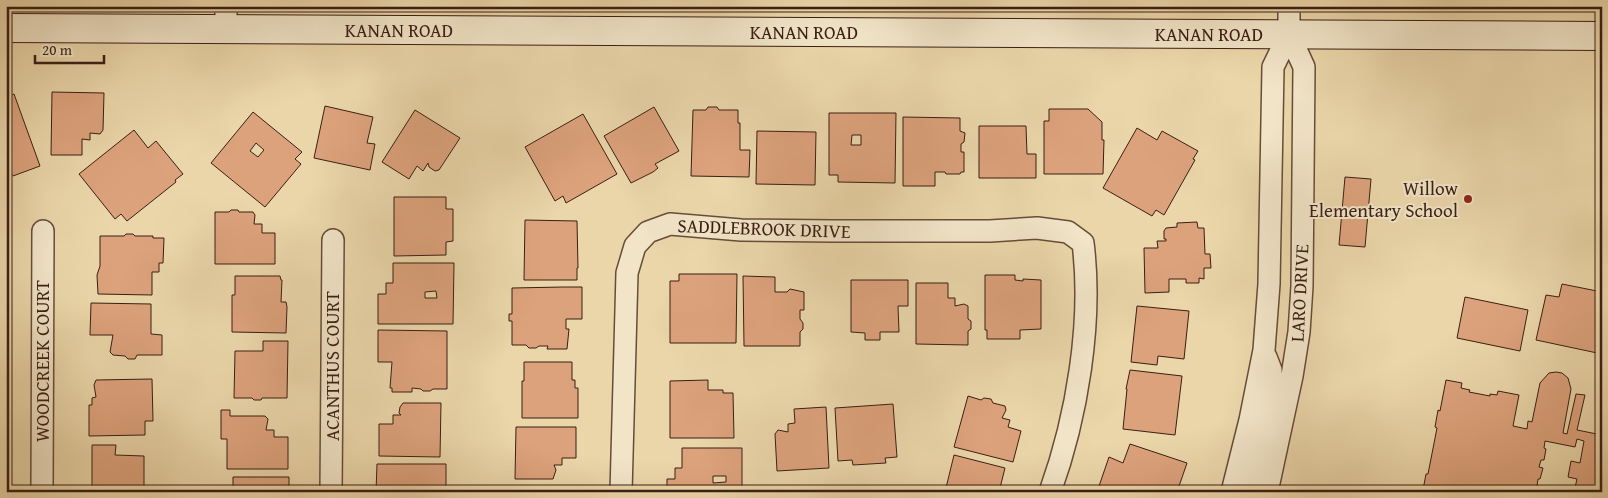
<svg xmlns="http://www.w3.org/2000/svg" width="1608" height="498" viewBox="0 0 1608 498" font-family="'Gentium Book Plus',serif">
<style>
.building{fill:#dca27c;stroke:#3b1e14;fill-rule:evenodd}
.lines{fill:none;stroke-linecap:round;stroke-linejoin:round}
.street-casing{stroke:#674c39;stroke-width:24}
.secondary-casing{stroke:#3b1e14;stroke-width:30}
.street{stroke:#f1e4c7;stroke-width:21}
.secondary{stroke:#f1e4c7;stroke-width:28}
.poi-dot{fill:#8f2418;stroke:#f1e4c7;stroke-width:2}
.labels{text-anchor:middle;dominant-baseline:central;stroke-width:4;stroke-linejoin:round;paint-order:stroke}
.street-label{font-size:19px;fill:#3b1e14;stroke:#f1e4c7}
.poi-label{font-size:19px;fill:#3b1e14;stroke:#f1e4c7;text-anchor:end}
</style>
<rect width="100%" height="100%" fill="#ead6a9"/>
<filter id="stains"><feTurbulence type="fractalNoise" baseFrequency=".004" numOctaves="4"/><feColorMatrix values="0 0 0 0 .2 0 0 0 0 .09 0 0 0 0 .02 0 0 0 .5 -.17"/></filter>
<radialGradient id="worn" r=".72"><stop offset=".6" stop-color="#630" stop-opacity="0"/><stop offset="1" stop-color="#630" stop-opacity=".3"/></radialGradient>
<path class="building" d="M52 92 104 93 103 130 100 134 90 133V140L82 139V155H51Z
M14 94 40 166 13 176 9 166 6 167V97Z
M325 106 373 117 367 143 375 144 370 170 314 158Z
M654 107 679 151 655 164 658 168 653 172 631 183 604 136Z
M708 107H717L719 110H738V123H740V150H750L749 177 691 176 693 110H706Z
M1049 109H1088L1102 122V140H1104L1103 174H1044V121H1049Z
M415 110 460 138 439 170 435 171 429 167 428 163 423 171 417 166 409 179 382 162Z
M253 112 302 152 295 159 301 164 265 207 211 163ZM256 143 264 150 258 157 250 151Z
M829 113H896L895 183 838 182V175H829ZM852 135H861V145H851Z
M583 114 617 174 566 203 563 196 555 201 525 147Z
M903 117 960 118V131L965 133 964 142 961 144V152H964V172H961L960 174H946L945 172H935V186H903Z
M979 126H1026L1027 154H1036V178H979Z
M1137 128 1157 140 1162 131 1198 151 1193 159 1195 160 1164 215 1156 210 1152 216 1103 188Z
M134 130 148 148 156 141 183 174 175 180 176 182 127 221 121 214 115 219 79 174Z
M757 131 816 132 815 185 756 184Z
M1345 177 1371 179 1365 247 1339 245Z
M394 197H446V209H453V241L446 242V255L394 256Z
M231 210H238L239 212H253L255 215 254 224H262V233H275V264H215V212H229Z
M525 220 577 221 578 268H577V280H524Z
M1197 222 1198 228H1204L1205 254H1210L1211 268H1204V279L1199 278V283H1186V279H1169V292L1145 293 1144 248H1158L1157 241H1166V239H1164V231L1166 228 1177 227V223Z
M126 234H133L135 236H153V238H164L163 263H159V272H152V295L98 294 97 275 100 266V236H124Z
M393 263H454L453 324H378V294H386V283H393ZM436 291 437 298H425V292Z
M679 274H737L736 343H670V281H679Z
M985 275H1015V280L1023 281V279L1041 280V329L1020 330V339H987V330H985Z
M235 276H280L281 280H282L281 302H286L287 307 286 333 232 332V295H235Z
M743 276 775 277V292H787L790 289 804 292V310H800V319L803 323V329L800 332V346H744Z
M851 280H908V306H898L899 332H880V340H865V333L851 332Z
M916 283H948V298H955V306L964 304 968 306V319L971 321V329L968 331V345L916 344Z
M1562 284 1602 292V354L1536 340 1546 295 1559 297Z
M563 287H582V319H566V329H569L567 349H547L548 346H539L536 348H529L526 345H512V321H509V314H512V288Z
M1465 297 1528 310 1520 351 1457 338Z
M91 303 151 304V334L162 335V355H137L135 359H128L125 356 113 355 110 352 113 335H90Z
M1137 306 1189 311 1184 359 1158 356 1157 365 1131 362Z
M378 330 447 331V389H433L430 391H423L421 389 412 388V392H392V388H390L392 362H378Z
M263 341H288L287 398H262L261 400H254L252 398H234L235 351H263Z
M524 362H572V380H575V388H578V418H522V381H524Z
M1130 370 1182 376 1175 435 1123 429 1127 389H1126Z
M1556 372 1562 373 1568 378 1571 389 1563 433 1567 434 1576 394 1585 395 1577 430 1602 435V492H1574L1577 479 1568 477 1571 461 1580 463 1584 441 1577 439 1575 447 1545 441 1544 448 1546 449 1544 460H1541L1539 467 1543 468 1540 479H1538L1537 486 1566 492H1514V490L1497 487 1496 492H1430L1423 490 1426 474H1428L1437 428 1435 427 1438 410 1440 411 1446 380 1462 383 1461 388 1470 390 1469 392 1490 396V394L1497 395 1498 391 1519 395 1513 426 1527 429 1528 421 1532 422 1540 383 1549 373Z
M152 379 153 421H145V435L89 436V405H92V398L96 397 94 385 96 380Z
M708 380V390H723V393H733L734 438H670V381Z
M968 396 981 400 984 398 991 399 993 403 1005 406 1006 410 1002 418 1010 420 1008 427 1021 431 1013 462 954 447Z
M403 403H441L440 457 379 456V424H393V415H401L399 413 400 407Z
M893 404 897 457 885 458 886 463 853 465 852 460 838 461 835 408Z
M826 407 829 468 777 471 775 434 778 430 788 432V424L795 423 794 409Z
M221 410H230V416H265L268 419 266 430H274V437H288V469H227V439H221Z
M516 427H576V458H562V465H554L556 470 553 479H515Z
M1130 444 1187 463 1177 492H1097L1109 457 1123 463Z
M92 445H116L115 455 144 456V492H92Z
M682 448H742V492H667V479H675V468H682ZM713 476H726V482L713 483Z
M954 455 1005 468 999 492H945Z
M377 464H446V492H376Z
M233 477H289V492H233Z"/>
<g class="lines">
<defs>
<path id="street" d="M226 6V29
M42 492 43 231
M331 492 333 240
M621 492 627 273 635 246 648 232 670 224 741 230 834 231H990L1037 228 1068 232 1083 243C1093 322 1077 417 1050 492
M1232 492 1250 420 1264 350 1269 284 1273 67 1289 34V6
M1250 492 1259 456 1272 388 1271 370 1266 357
M1267 492 1292 376 1299 332 1302 286 1304 67 1289 34"/>
<path id="secondary" d="M6 28 1602 36"/>
</defs>
<use href="#street" class="street-casing"/>
<use href="#secondary" class="secondary-casing"/>
<use href="#street" class="street"/>
<use href="#secondary" class="secondary"/>
</g>
<circle class="poi-dot" cx="1468" cy="199" r="5"/>
<g class="labels">
<g class="street-label">
<text x="399" y="30">KANAN ROAD</text>
<text x="804" y="32">KANAN ROAD</text>
<text x="1209" y="34">KANAN ROAD</text>
<text transform="translate(764 228) rotate(2)">SADDLEBROOK DRIVE</text>
<text transform="translate(1299 293) rotate(-87)">LARO DRIVE</text>
<text transform="translate(42 361) rotate(-90)">WOODCREEK COURT</text>
<text transform="translate(332 366) rotate(-90)">ACANTHUS COURT</text>
</g>
<g class="poi-label">
<text x="1458" y="188">Willow<tspan x="1458" dy="22">Elementary School</tspan></text>
</g>
</g>
<rect width="1608" height="498" fill="none" stroke="#ead6a9" stroke-width="25"/>
<rect x="8" y="8" width="1593" height="483" fill="none" stroke="#3b1e14" stroke-width="2.5"/>
<rect x="12" y="12" width="1583" height="473" fill="none" stroke="#3b1e14"/>
<path d="M35 55v8h69v-8" fill="none" stroke="#3b1e14" stroke-width="2.5"/>
<text x="42" y="55" font-size="15" fill="#3b1e14" stroke="#f1e4c7" stroke-width="4" paint-order="stroke">20 m</text>
<rect width="100%" height="100%" filter="url(#stains)"/>
<rect width="100%" height="100%" fill="url(#worn)"/>
</svg>
